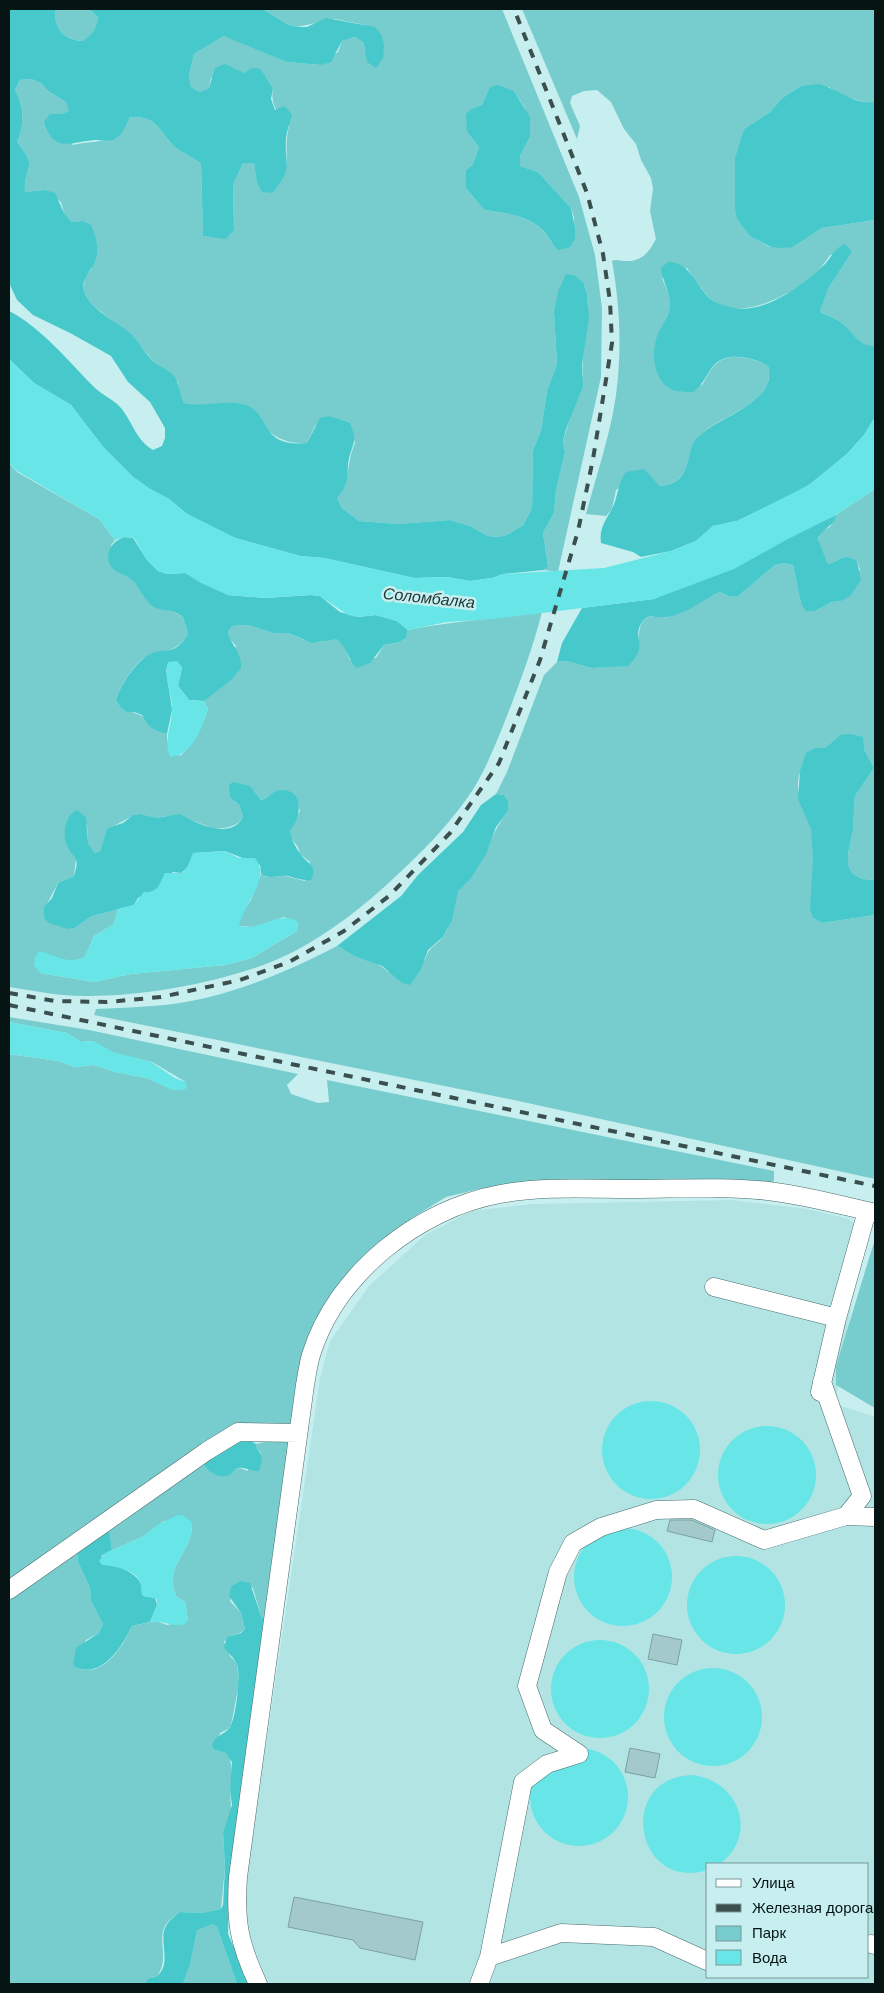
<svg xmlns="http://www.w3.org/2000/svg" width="884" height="1993" viewBox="0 0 884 1993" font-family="Helvetica,sans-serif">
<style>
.built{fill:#b3e4e4;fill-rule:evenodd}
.green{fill:#77cccd;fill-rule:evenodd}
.forest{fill:#47c9cb}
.water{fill:#68e5e7}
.building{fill:#a3c9ca;stroke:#7ca1a2}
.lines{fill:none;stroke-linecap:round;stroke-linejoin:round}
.minor-casing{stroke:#486b6b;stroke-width:19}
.minor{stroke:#fff;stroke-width:18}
.rail{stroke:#3b4f4f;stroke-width:4;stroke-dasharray:9 9;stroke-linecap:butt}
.labels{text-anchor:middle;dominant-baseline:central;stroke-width:5;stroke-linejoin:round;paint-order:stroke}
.water-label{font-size:16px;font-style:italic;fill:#1d3434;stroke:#c8efef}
</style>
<rect width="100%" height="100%" fill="#c8efef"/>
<path class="built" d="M731 1200 808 1209 849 1219 864 1233 835 1404 875 1417V1984H267L251 1947 242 1908 320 1378 330 1341 369 1286 425 1235 471 1211 532 1204ZM708 1864H868V1977H708Z"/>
<path class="green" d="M55 9H89L98 17C96 29 93 34 84 41 64 40 54 29 55 9Z
M263 9H502L579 197 595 255 602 308 601 377 558 572 544 570 548 565 543 533 554 513 556 491 565 452 563 441 583 375C580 342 595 317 584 284L554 313 557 364 547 391 541 431 533 450 532 508 523 525 507 535 497 537 488 536 470 526 450 520 398 524 359 521 342 508 337 498C351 481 346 463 355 443L349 422 330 416 315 426 307 443C276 446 262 425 244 405L225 403 194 406 184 403 179 393 178 382 153 361 132 336 95 307 88 299 83 289 85 278 92 268 82 221 72 222 64 213 61 202 45 190 25 192C23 165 40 170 17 142 25 126 24 105 15 90L20 80 31 79 41 83 48 91 66 102 70 111 61 114H50L73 145C83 142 112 141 117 138 122 134 126 123 130 117 158 116 158 130 174 146 182 154 193 156 201 164L203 236 215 237 234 230 233 185 243 163 254 162 257 182 273 193C295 165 282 155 289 126 278 113 270 106 273 88L261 69 244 73 233 70 211 78 209 88 200 92 191 87 189 76 194 54 224 36 235 38 287 62 321 65 338 52 342 41 355 37 364 43V52L365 25 335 19 297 27 287 24ZM489 88 514 91 525 108 530 137 520 156V166L538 172 571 208 574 217 575 238 552 243C537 217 511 213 484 210L466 188V170L473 164 479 147 467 132 473 108 482 105Z
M522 9H875V102L868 103 846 97 837 93 829 87 801 86 782 98 770 112 744 129 735 168V208L751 237 770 247H793L822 228 875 220V345C858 350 852 328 839 321 833 317 827 316 820 312L828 289 852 252 830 255C814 284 745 326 713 301 706 296 692 276 687 268L662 278 670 297 671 307 656 344 657 373 702 385C706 379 710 370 715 365 727 351 755 358 768 366 777 400 727 414 706 430 686 447 693 485 660 486L644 470 616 490 612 509 606 516 586 514C596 477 611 432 616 395 622 349 620 306 612 261 617 259 618 261 624 261 641 262 648 254 656 239L650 211 653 189 651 178 641 160 636 144 624 129 611 102 597 90 584 91 572 96 570 103 580 126 577 139Z
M9 463 17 472 99 519 115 540 111 545C125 569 138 593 161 609H168L183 617 188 634C171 660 159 645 141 660 132 668 118 689 116 700L120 707 142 716C147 726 156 731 167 734V741L180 756C195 744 202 727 208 709L204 701 218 688 236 646 230 639 228 632 232 626 248 625 273 633H288L304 640 320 642 328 639H336L343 644 350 660 376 658 384 645 400 642 406 638 408 630C453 621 498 619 542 612 532 651 518 688 503 726 493 750 483 776 468 797 447 827 421 853 394 878 364 906 330 933 293 952 239 980 145 997 84 996 59 996 34 991 9 987ZM281 790C295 792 297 800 300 811L290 830V837L298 847 300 854 310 862 305 881 285 876 266 877 261 874 251 900 240 916 238 926 254 927 284 917 298 922 297 931 252 958 225 965 131 974 94 982 40 973 54 957C65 962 74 962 85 957L94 936 114 924 118 909 92 916 80 924 48 902 58 883 74 876 76 859 67 845 87 824 88 843 95 853 100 851 107 828C119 825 126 818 135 815 141 813 147 818 154 818 159 818 164 816 169 816 177 815 206 824 212 829 224 828 237 828 243 817L239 805 234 801 254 791 261 800Z
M875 489V880L862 879 853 874 848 865V854L853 830 855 796 874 768 864 749 840 735 825 748H815C808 759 799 768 798 782 797 800 807 812 811 829 817 858 810 889 813 918L822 923 875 915V1179L514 1100 94 1015 96 1009C119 1008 142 1007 165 1005 226 998 283 974 337 946 352 955 378 961 388 972L425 960C429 946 435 947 443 937 453 923 451 907 457 893 460 886 470 879 474 872 487 852 493 830 508 811L504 795 496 794 507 772 544 675 557 662 566 661 592 668 620 666 639 651C638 631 638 609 666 618L720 592 728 596 737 597 775 565 784 563 793 565 801 604 815 611 832 602 841 601 860 570 857 561C842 552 842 561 828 564L818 540 822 531 830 527 836 515Z
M9 1017 89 1030 298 1074 287 1085 291 1094 318 1103 329 1102 327 1080 774 1171V1181L767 1184 738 1180 525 1182 475 1190 446 1197 412 1218 396 1231 330 1300 292 1429 234 1427 202 1443 9 1584V1054L58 1061 74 1067 94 1065 115 1072 147 1078 167 1087 186 1082 152 1062 113 1053 93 1041 81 1042 67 1033 9 1022Z
M875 1239V1408L836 1385V1366Z
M273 1440 285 1441 289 1444 265 1620 261 1616 253 1588 240 1581 236 1584 230 1601 241 1613 245 1629C238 1636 230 1633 224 1642L230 1656 237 1663 239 1684 231 1725 228 1729 220 1733 215 1750 226 1753 230 1757 232 1773 230 1789 231 1810 223 1832 225 1867 221 1909 201 1913 179 1912C175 1917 168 1920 165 1926 157 1942 170 1958 157 1976L152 1977 145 1984H9V1598L77 1552 78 1562 90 1588 91 1601 103 1624 99 1633 86 1640 73 1666C101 1682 123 1647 132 1626L156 1621 167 1625 188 1620 185 1602 176 1596C163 1565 194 1552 192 1522L164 1521 142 1537 112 1550 109 1528 203 1464 206 1468 232 1473C237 1467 240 1467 247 1471L261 1453 257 1449 256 1444Z
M213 1924 217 1927 237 1984H183L190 1965 197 1929Z"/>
<path class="forest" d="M9 9H55C54 29 64 40 83 41 93 34 96 29 98 17L89 9H263L287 24 297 27H307L326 18 375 27 382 36 384 46 383 58 376 68 367 62 364 43 355 37 342 41 331 62 321 65 287 62 224 36 194 54 189 76 191 87 200 92 209 88 215 68 225 64 244 73 252 68 261 69 273 88 271 99 275 110 285 106 292 115C290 122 287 130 286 138 284 166 294 166 273 193L262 192 257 183 254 163H243L233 185 234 230 226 239 203 236 201 164C193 156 182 154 174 146 158 130 158 116 130 117 127 122 123 133 118 137 112 143 102 140 95 140 70 142 54 154 44 122L50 114H61L69 111 66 102 48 91 41 83 31 79 20 80 15 90C24 105 25 126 17 142 40 170 23 165 25 192L45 190 55 193 64 213 72 222 82 221 91 225C96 236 99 247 96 259 93 270 80 279 84 291 91 311 117 321 132 335 140 343 145 354 154 362 160 367 168 369 173 375 180 383 179 394 184 403 204 408 226 399 246 405 271 414 259 448 307 443L320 418 330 416 349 422C360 443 350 445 348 465 347 481 348 485 337 498L342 508 359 521 398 524 450 520 470 526 488 536 497 537 507 535 523 525 532 508 533 450 541 431 547 391 557 364 554 313 558 292 566 274 576 276 584 284 587 295 589 318 582 364 583 386 566 429 563 441 565 452 556 491 554 513 543 533 548 566 544 570 503 574 492 578 470 581 447 577 414 578 324 558 300 556 235 538 187 514 169 499 150 489 133 477 103 447 71 405 34 383 9 359V311C42 328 68 361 94 387 102 395 113 399 121 408 133 423 136 440 153 450L162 446 165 438V428L150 402 128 382 111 356 72 334 33 315 17 300 9 283Z
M819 84C838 89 854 105 875 102V220L822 228 793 247 781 248 771 247 751 237 737 219 735 208V159L744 129 770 112 782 98 801 86Z
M497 85 514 91 530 117V137L520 156V166L538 172 571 208 575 227V238L570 247 558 250C553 245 550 239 546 234 531 215 506 213 484 210L466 188V170L473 164 479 147 467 132 466 114 473 108 482 105 489 88Z
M845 244 852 252 828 289 820 312C827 316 833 317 839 321 852 328 858 349 875 345V417L864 435 847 454 809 485 785 498 737 521 713 526 696 541 671 551 641 557 633 552 601 543C599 529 605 521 612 509 618 497 617 485 626 472L644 469 660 486C685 485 687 465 692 446 693 441 700 435 704 432 725 415 778 400 768 366 755 358 728 351 715 364 707 373 704 384 693 392 686 392 677 392 671 389 652 379 651 351 658 334 662 325 670 315 670 305 671 293 662 281 661 268L668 262C693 262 697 292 715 302 719 304 725 306 730 307 763 316 801 286 824 265 832 257 833 249 845 244Z
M836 515C834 527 823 527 818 539L828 564C842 561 842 552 857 561L861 580 850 596 841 601 832 602 815 611H806L801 604 793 565 784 563 775 565 737 597 728 596 720 592C702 600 688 613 668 617 659 620 649 610 641 624 635 633 641 641 639 650 638 655 632 662 628 666L592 668 566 661 557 662 562 643 582 608 654 599Z
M124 537 133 538 147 560 158 571 167 574 185 573 228 595 265 598 311 595 320 596 340 612 358 617 376 615 397 621 408 630 406 638 400 642 384 645 370 663 356 668C348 658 346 646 336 639L312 643 288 633H273L248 625 232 626 228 632C231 646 242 652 241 668L231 680 204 701 189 700 178 686 182 667 166 669 172 710 167 734C155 731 147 727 142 715L134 712H127L120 707 116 700C119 687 136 662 148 655 167 645 172 659 188 634L183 617C169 607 164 612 154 607 144 601 140 587 131 579 127 575 119 574 114 570 102 557 110 542 124 537Z
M850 734 863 737 864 749 874 768 855 796 853 830 848 854V865L853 874 862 879 875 880V915L822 923 813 918 810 909 813 859 811 829 798 799 800 771 806 753 815 748H825L840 735Z
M233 782 250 786 261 800C269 798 273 790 282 790 305 790 301 819 290 830 290 838 297 850 302 856 309 865 318 866 311 880 303 881 296 878 288 876 278 875 270 880 261 874L260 865 225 851 194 853 187 868 181 873 173 872 162 880 159 888 138 898 134 905 92 916 74 928 68 929 49 923 44 918V907L52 898 58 883 74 876C75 872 78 864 76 860 74 855 69 851 67 846 62 834 65 815 77 810L86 817 88 843 95 853 100 851 107 828 123 823 133 815 139 814 156 818 180 814C195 823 231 841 243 817L239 805 230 797 229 785Z
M496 794 504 795 508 802V811L496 827 486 854 471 878 458 891 452 920 443 937 428 950 421 969 410 985 402 983 382 966 357 957 337 946 401 896 418 875 463 832 481 805Z
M249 1440 256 1444 257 1449C264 1456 262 1462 259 1471 252 1472 245 1467 239 1468 234 1469 236 1470 232 1473 222 1481 209 1473 203 1464L238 1441Z
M109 1528 112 1550 101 1556C112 1566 128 1568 138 1579 142 1583 142 1592 146 1597H155L157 1605 150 1622 132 1626C122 1647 101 1681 73 1666L76 1648 99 1633 103 1624 91 1601 90 1588 78 1562 77 1552Z
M240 1581 250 1583 261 1616 265 1620 230 1871 228 1934 250 1984H237L217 1927 213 1924 197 1930 190 1965 183 1984H145L148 1979C151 1977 156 1977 158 1975 172 1963 158 1940 166 1926 169 1920 175 1917 179 1912L201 1913 221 1909 223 1905 225 1867 223 1832 232 1805 230 1790 232 1762 226 1753 215 1750 212 1746C215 1734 224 1736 230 1727 236 1718 242 1671 236 1662 233 1656 227 1653 224 1647L227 1637 241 1633 245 1629 241 1613 229 1596 231 1587Z"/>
<path class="water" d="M9 359 34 383 71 405 103 447 133 477 150 489 169 499 187 514 235 538 300 556 324 558 414 578 447 577 470 581 492 578 503 574 604 568 671 551 696 541 713 526 737 521 809 485 847 454 864 435 875 417V489L836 515 786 540 734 569 654 599 494 619 447 622 408 630 397 621 376 615 357 617 348 615 320 596 311 595 265 598 228 595 201 583 185 573 167 574 158 571 147 560 134 538 124 537 115 540 99 519 17 471 9 463Z
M177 661 182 667 178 686 189 700 204 701 208 709C202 727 193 756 170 757 163 740 172 726 172 709 172 694 163 677 168 662Z
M225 851 239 858H255C272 879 242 905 239 926 260 932 280 909 298 922L297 931 252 958 225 965 131 974 94 982 40 973 34 965 35 958 39 951C56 955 67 965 85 957L94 936 114 924 118 909 134 905 144 892C159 893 159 884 165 873H182L187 868 193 853Z
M9 1022 67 1033 81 1042 93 1041 113 1052 151 1062 175 1078 186 1082 187 1088 183 1090H172L147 1078 115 1072 94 1065 74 1067 58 1061 9 1054Z
M602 1450a49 49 0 1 1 98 0a49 49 0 1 1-98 0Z
M718 1475a49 49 0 1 1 98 0a49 49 0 1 1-98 0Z
M178 1515H183L192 1522C194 1552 163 1565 176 1596L185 1602 188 1620 185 1624C172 1628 162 1619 150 1622L157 1605V1599L143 1596C140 1592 142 1589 141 1584 139 1571 112 1565 102 1565L99 1561 105 1553 142 1537 159 1524Z
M574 1577a49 49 0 1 1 98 0a49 49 0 1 1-98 0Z
M687 1605a49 49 0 1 1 98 0a49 49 0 1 1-98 0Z
M551 1689a49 49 0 1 1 98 0a49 49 0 1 1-98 0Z
M664 1717a49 49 0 1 1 98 0a49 49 0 1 1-98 0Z
M530 1797a49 49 0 1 1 98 0a49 49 0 1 1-98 0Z
M693 1775C739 1781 759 1834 720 1864H708V1870C634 1893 616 1776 693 1775Z"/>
<path class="building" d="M670 1520H692L715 1530 712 1542 667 1531Z
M653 1634 682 1640 677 1665 648 1659Z
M630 1748 660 1754 655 1778 625 1772Z
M294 1897 423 1922 415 1960 360 1948 353 1940 288 1927Z"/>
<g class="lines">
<defs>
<path id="minor" d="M714 1287 837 1318
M820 1392 837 1318 867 1211
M846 1516 875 1517
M9 1590 207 1451 238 1432 298 1433
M871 1944 875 1945
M489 1957 561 1933 654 1937 707 1961
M258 1984C239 1943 235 1922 238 1877L305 1385C307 1375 308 1365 311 1355 336 1274 418 1209 500 1194 544 1186 588 1189 632 1189 677 1189 723 1186 768 1191 804 1195 840 1205 875 1213
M479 1984 489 1957 523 1782 547 1764 579 1754 543 1730 527 1686 558 1572 573 1543 601 1527 656 1510 694 1509 764 1540 846 1516 862 1496 822 1382"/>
</defs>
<use href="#minor" class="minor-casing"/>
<use href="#minor" class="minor"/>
<path class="rail" d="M9 993 55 1001 107 1002 161 997 240 980 289 962 344 931 389 896 450 833 499 763 540 660 578 531 593 459 612 343 610 301 603 254 587 193 514 9
M9 1005 875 1186"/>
</g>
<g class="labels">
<g class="water-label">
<text transform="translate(429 598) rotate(6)">Соломбалка</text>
</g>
</g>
<rect width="884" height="1993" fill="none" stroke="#061414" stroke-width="20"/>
<rect x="706" y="1863" width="162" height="115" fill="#c8efef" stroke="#7a9797"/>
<rect x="716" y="1879" width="25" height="8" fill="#ffffff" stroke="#7a9797"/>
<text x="752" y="1888" font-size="15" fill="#061414">Улица</text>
<rect x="716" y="1904" width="25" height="8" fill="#3b4f4f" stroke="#7a9797"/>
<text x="752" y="1913" font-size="15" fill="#061414">Железная дорога</text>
<rect x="716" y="1926" width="25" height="15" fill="#77cccd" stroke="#7a9797"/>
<text x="752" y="1938" font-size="15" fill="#061414">Парк</text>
<rect x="716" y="1950" width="25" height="15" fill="#68e5e7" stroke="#7a9797"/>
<text x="752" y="1963" font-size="15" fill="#061414">Вода</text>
</svg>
